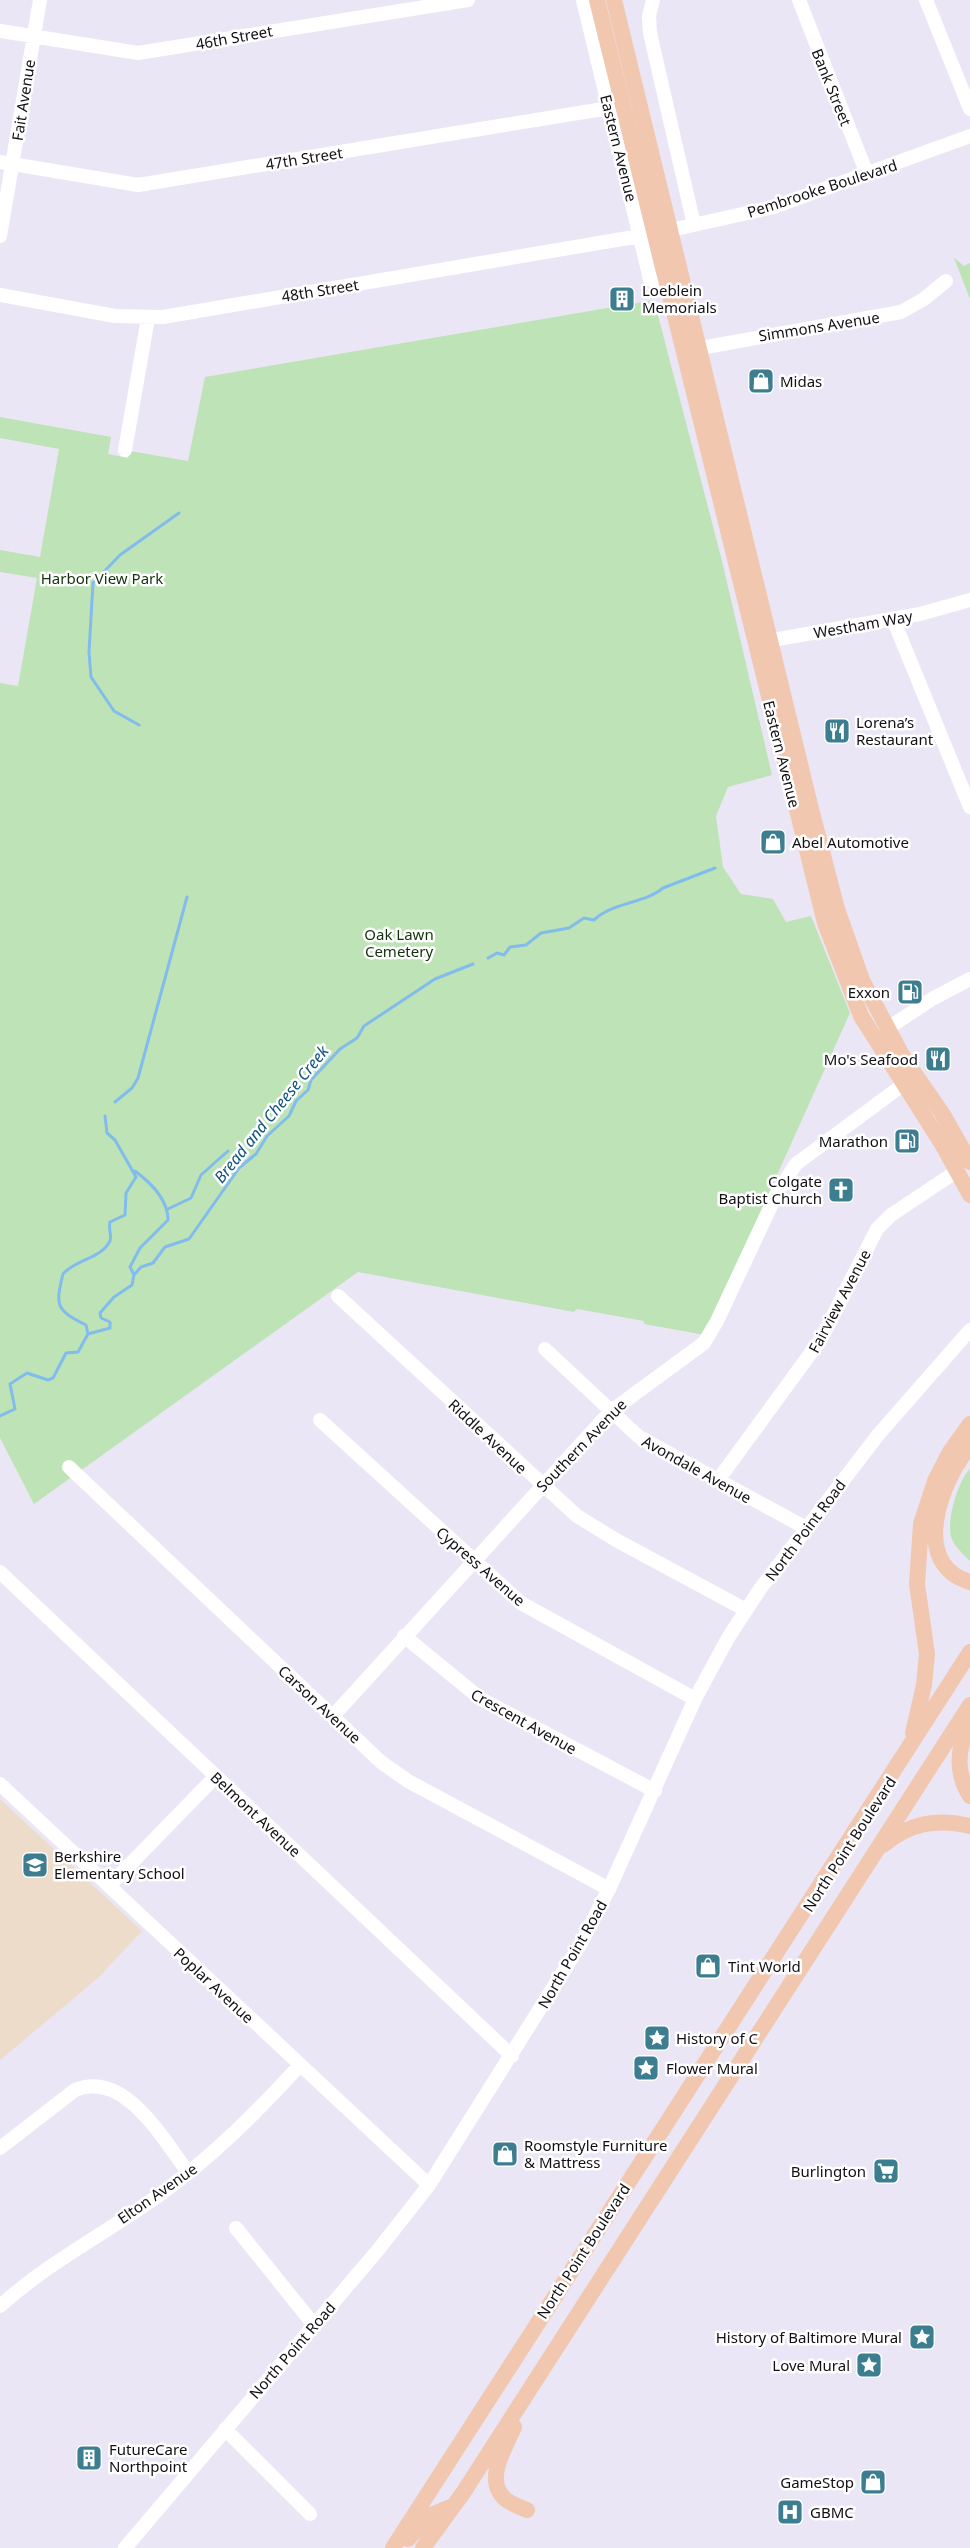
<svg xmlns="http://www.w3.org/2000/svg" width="970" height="2548" viewBox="0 0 970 2548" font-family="'Noto Sans',sans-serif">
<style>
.education{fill:#eddcca}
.green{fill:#bee3b6}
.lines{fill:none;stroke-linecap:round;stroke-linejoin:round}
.stream{stroke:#81bcec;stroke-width:3}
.minor{stroke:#fff;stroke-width:14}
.major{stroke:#f1c7af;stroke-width:16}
.labels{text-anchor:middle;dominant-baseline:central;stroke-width:5;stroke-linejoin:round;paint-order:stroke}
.street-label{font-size:15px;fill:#121015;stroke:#fff}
.poi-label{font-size:15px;fill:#121015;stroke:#fff;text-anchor:start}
.park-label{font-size:15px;fill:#13330c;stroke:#fff}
.water-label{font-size:16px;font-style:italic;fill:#105481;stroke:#fff}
</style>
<rect width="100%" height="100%" fill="#ebe6f6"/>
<path class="education" d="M0 1799 142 1931 98 1978 0 2060Z"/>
<path class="green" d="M954 258 964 266 970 263V299Z
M654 300 721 557 772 775 728 787 716 816 723 867 741 894 773 899 786 922 811 916 850 1013 705 1335 644 1324V1321L577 1309 574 1312 358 1272 34 1504 0 1438V683L18 686 37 578 0 572V550L40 557 59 449 0 438V417L111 437 108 454 128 458 130 451 188 461 205 377Z
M970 1469V1561C964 1555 955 1547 952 1539 945 1524 958 1480 970 1469Z"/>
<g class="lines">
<path class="stream" d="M139 725 114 711 91 677 89 652 93 583 120 555 179 513
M488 958 497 953 504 955 510 947 526 945 541 933 569 928 584 918 594 920C612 902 644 904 663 888L715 868
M115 1102 132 1088 138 1078 187 897
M168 1209 191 1198 201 1175 228 1151
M134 1275 141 1267 153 1263 165 1247 189 1239 239 1168 256 1154 267 1136 289 1116 296 1101 308 1090 311 1080 340 1049 357 1038 364 1026 435 979 473 964
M88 1334 110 1328V1322L101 1318 100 1313 114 1297 132 1285 134 1275 130 1267 140 1248 168 1220C168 1199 151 1183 135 1171
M0 1416 15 1409 10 1384 27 1373 48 1380 53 1378 66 1353 78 1352 88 1334 86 1325C56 1310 55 1306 63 1274 76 1259 101 1259 110 1241 112 1235 108 1228 110 1222L125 1215 126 1193 136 1177 115 1140 107 1133 105 1116"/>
<path class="minor" d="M583 0 650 279 658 284 674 283
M653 0 649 16 650 33 694 225
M799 0 867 174
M926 0 970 109
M0 31 138 53 468 0
M0 162 138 185 609 108
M671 230 774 207 970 136
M0 236 40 0
M0 295 115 316 163 317 640 236
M689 350 901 312 924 299 946 281
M125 450 148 318
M893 619 970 807
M761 642 920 614 970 600
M879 1034 932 999 970 979
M338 1296 577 1516 616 1540 746 1610
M545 1349 639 1437 806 1528
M320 1420 521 1603 695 1699
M69 1467 381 1762 408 1781 609 1889
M718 1480 821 1339 877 1229 891 1215 957 1171
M0 1572 512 2056
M404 1636 481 1699 655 1791
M333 1716 610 1412 704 1343 717 1321 777 1193 796 1164 912 1078
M0 1784 429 2185
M109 1886 216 1776
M0 2148 75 2090C125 2069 163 2140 188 2172
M236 2228 314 2325
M0 2306C50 2261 108 2232 162 2193 214 2155 257 2112 300 2065
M225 2429 310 2514
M125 2548 378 2250 429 2185 580 1945 609 1889 695 1699 728 1638 760 1589 878 1435 970 1330"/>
<path class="major" d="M597 0 825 923 861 1016 942 1144 970 1195
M614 0 811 809 837 909 862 980 903 1057 942 1113 970 1162
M970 1446C941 1480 909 1564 970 1582
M970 1725C956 1748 956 1774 970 1796
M913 1733 924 1685 927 1654 917 1584 921 1524 935 1481 950 1452 970 1424
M883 1845C910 1823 936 1818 970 1826
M514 2427C506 2447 485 2477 503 2497 508 2503 520 2507 527 2510
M408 2539 431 2515 451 2507
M393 2548 970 1652
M423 2548 463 2493 970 1705"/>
</g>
<defs>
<symbol id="building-square" viewBox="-11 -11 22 22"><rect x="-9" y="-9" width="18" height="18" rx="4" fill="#3c7e8f" stroke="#fff"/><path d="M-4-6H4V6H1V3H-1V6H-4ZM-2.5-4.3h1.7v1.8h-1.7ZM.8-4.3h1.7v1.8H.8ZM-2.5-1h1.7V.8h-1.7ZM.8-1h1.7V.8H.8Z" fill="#fff"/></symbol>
<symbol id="shop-square" viewBox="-11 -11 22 22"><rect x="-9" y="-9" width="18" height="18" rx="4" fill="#3c7e8f" stroke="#fff"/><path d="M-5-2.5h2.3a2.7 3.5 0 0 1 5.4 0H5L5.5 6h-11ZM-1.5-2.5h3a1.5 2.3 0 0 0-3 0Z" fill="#fff"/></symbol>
<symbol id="restaurant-square" viewBox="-11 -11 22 22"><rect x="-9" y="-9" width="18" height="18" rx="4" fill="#3c7e8f" stroke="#fff"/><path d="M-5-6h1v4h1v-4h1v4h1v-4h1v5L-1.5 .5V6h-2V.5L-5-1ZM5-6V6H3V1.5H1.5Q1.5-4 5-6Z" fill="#fff"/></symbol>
<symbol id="fuel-square" viewBox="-11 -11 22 22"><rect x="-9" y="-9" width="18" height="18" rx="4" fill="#3c7e8f" stroke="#fff"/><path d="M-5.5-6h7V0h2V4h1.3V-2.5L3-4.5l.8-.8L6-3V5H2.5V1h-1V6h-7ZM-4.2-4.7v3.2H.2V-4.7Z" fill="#fff"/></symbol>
<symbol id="church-square" viewBox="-11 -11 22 22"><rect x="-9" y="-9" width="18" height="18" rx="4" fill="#3c7e8f" stroke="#fff"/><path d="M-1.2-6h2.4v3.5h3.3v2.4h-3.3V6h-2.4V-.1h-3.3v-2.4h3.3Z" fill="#fff"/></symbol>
<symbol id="school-square" viewBox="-11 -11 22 22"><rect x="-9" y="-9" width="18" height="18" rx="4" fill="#3c7e8f" stroke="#fff"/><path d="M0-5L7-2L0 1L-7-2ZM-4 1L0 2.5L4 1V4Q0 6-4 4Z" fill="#fff"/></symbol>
<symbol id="sight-square" viewBox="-11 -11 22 22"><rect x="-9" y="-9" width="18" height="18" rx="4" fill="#3c7e8f" stroke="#fff"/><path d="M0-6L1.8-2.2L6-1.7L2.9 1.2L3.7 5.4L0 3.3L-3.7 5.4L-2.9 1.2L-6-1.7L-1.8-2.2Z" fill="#fff"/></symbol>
<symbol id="supermarket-square" viewBox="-11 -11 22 22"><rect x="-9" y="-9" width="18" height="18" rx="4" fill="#3c7e8f" stroke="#fff"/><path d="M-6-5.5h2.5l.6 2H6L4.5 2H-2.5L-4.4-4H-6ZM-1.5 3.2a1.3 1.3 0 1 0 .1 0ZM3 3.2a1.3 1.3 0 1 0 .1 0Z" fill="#fff"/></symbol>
<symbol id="hospital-square" viewBox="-11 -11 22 22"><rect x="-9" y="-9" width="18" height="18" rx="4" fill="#3c7e8f" stroke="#fff"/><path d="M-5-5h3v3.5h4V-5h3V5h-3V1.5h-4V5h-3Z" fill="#fff"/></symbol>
</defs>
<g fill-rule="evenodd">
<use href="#building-square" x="607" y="284" width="30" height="30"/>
<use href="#shop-square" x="746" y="366" width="30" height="30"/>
<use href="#restaurant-square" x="822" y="716" width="30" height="30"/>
<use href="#shop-square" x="758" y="827" width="30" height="30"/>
<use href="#fuel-square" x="895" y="977" width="30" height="30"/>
<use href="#restaurant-square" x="923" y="1044" width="30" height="30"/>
<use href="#fuel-square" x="892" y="1126" width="30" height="30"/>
<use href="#church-square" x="826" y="1175" width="30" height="30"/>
<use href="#school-square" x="20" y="1850" width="30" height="30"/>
<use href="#shop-square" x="693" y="1951" width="30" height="30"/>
<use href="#sight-square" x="642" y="2023" width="30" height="30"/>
<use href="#sight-square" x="631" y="2053" width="30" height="30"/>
<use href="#shop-square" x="490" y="2139" width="30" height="30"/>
<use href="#supermarket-square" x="871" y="2156" width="30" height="30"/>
<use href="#sight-square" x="907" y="2322" width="30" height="30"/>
<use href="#sight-square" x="854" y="2350" width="30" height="30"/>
<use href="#building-square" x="74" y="2443" width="30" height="30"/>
<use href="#shop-square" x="858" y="2467" width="30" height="30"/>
<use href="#hospital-square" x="775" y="2497" width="30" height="30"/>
</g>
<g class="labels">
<g class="street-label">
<text transform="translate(234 37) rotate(-10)">46th Street</text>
<text transform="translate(832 87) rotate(68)">Bank Street</text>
<text transform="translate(23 100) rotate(-81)">Fait Avenue</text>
<text transform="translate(619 148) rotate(76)">Eastern Avenue</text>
<text transform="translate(304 158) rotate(-9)">47th Street</text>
<text transform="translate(822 188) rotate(-18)">Pembrooke Boulevard</text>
<text transform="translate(320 290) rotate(-9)">48th Street</text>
<text transform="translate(819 326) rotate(-9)">Simmons Avenue</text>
<text transform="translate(863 624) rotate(-10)">Westham Way</text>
<text transform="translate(782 754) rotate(76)">Eastern Avenue</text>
<text transform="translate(839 1301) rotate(-62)">Fairview Avenue</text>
<text transform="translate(488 1436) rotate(43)">Riddle Avenue</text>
<text transform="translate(581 1445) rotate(-46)">Southern Avenue</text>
<text transform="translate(697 1469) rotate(29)">Avondale Avenue</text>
<text transform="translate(805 1530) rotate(-53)">North Point Road</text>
<text transform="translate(481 1566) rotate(41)">Cypress Avenue</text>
<text transform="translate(320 1704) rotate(43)">Carson Avenue</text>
<text transform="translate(524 1721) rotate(29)">Crescent Avenue</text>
<text transform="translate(256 1814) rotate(43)">Belmont Avenue</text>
<text transform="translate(849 1844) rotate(-57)">North Point Boulevard</text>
<text transform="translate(572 1954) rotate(-60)">North Point Road</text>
<text transform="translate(214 1985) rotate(43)">Poplar Avenue</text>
<text transform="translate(157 2193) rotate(-35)">Elton Avenue</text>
<text transform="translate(583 2251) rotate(-57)">North Point Boulevard</text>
<text transform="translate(292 2350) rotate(-49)">North Point Road</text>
</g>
<g class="poi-label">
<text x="642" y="290">Loeblein<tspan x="642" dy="17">Memorials</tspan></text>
<text x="780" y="381">Midas</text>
<text x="856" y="722">Lorena’s<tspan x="856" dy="17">Restaurant</tspan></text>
<text x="792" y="842">Abel Automotive</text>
<text x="890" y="992" text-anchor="end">Exxon</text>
<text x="918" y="1059" text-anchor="end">Mo's Seafood</text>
<text x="888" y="1141" text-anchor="end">Marathon</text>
<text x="822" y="1181" text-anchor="end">Colgate<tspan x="822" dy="17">Baptist Church</tspan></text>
<text x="54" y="1856">Berkshire<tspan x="54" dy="17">Elementary School</tspan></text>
<text x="728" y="1966">Tint World</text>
<text x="676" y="2038">History of C</text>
<text x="666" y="2068">Flower Mural</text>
<text x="524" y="2145">Roomstyle Furniture<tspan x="524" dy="17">&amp; Mattress</tspan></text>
<text x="866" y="2171" text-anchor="end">Burlington</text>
<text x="902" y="2337" text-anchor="end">History of Baltimore Mural</text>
<text x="850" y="2365" text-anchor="end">Love Mural</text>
<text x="109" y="2449">FutureCare<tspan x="109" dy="17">Northpoint</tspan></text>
<text x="854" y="2482" text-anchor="end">GameStop</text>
<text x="810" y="2512">GBMC</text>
</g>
<g class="park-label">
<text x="102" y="578">Harbor View Park</text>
<text x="399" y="934">Oak Lawn<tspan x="399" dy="17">Cemetery</tspan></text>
</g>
<g class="water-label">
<text transform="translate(271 1114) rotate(-51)">Bread and Cheese Creek</text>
</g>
</g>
</svg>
